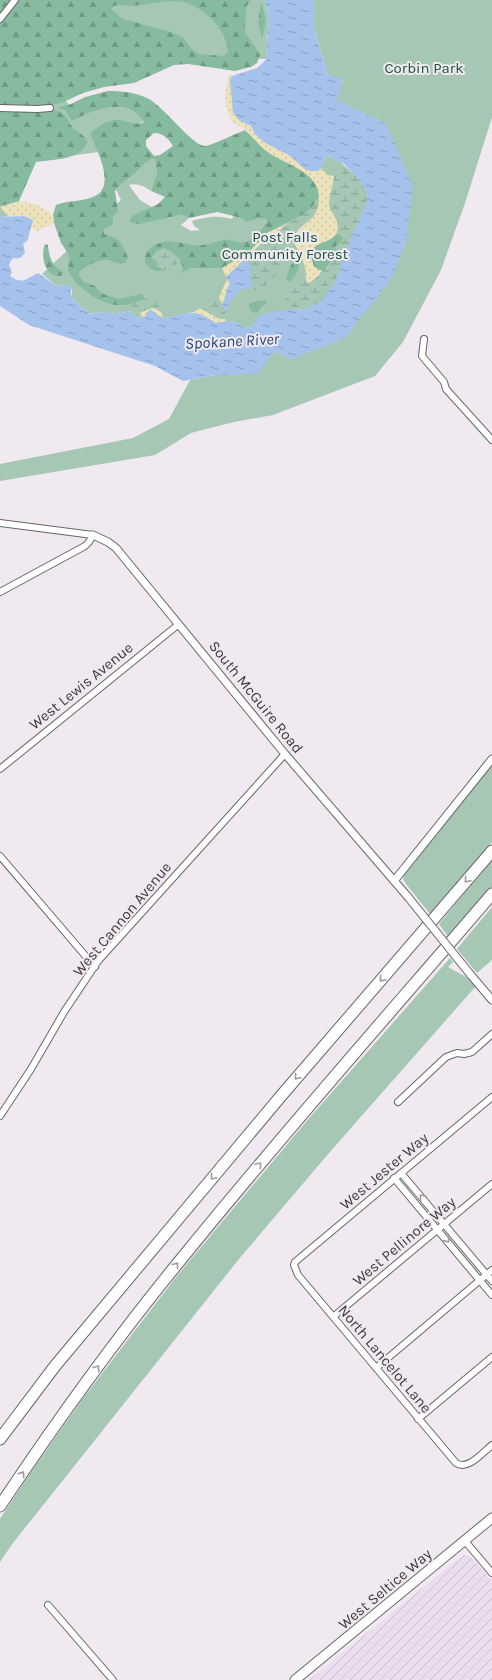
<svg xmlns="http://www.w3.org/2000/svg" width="492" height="1680" viewBox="0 0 492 1680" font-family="Karla,sans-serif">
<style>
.industrial{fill:url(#industrial-furrows)}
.green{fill:#a6c7b4}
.forest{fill:url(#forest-firs);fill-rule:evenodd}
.wetland{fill:url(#wetland-marsh)}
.sand{fill:url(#sand-dots)}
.water{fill:url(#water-ripples)}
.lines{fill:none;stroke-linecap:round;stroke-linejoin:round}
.minor-casing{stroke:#6b656b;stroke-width:8}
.tertiary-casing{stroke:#6b656b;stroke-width:9}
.primary-casing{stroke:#6b656b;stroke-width:11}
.motorway-casing{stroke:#6b656b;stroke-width:13}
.minor{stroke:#fff;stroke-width:6}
.tertiary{stroke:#fff;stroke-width:7}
.primary{stroke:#fff;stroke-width:9}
.motorway{stroke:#fff;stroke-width:11}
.tertiary-bridge-casing{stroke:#6b656b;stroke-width:9;stroke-linecap:butt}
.tertiary-bridge{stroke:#fff;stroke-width:7}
.oneway{stroke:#9e9c9e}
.labels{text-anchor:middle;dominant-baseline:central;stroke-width:4;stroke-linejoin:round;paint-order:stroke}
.park-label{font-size:15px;fill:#165439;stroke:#f0e9f0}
.street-label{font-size:15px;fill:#3d3a3d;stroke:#f0e9f0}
.water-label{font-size:16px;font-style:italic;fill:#23487c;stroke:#f0e9f0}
</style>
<defs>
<pattern id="industrial-furrows" width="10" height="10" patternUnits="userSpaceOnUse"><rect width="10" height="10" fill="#ebdcef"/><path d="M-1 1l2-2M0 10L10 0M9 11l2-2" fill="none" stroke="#cabece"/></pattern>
<pattern id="forest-firs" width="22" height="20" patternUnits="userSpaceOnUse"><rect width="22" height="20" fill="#87bb9f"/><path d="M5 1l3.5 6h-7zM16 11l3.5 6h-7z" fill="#709983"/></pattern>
<pattern id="wetland-marsh" width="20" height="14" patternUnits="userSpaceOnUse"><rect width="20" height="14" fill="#a6c7b4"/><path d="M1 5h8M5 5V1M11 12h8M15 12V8" fill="none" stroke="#88a394"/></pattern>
<pattern id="sand-dots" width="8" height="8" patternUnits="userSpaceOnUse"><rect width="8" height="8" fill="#ece3bd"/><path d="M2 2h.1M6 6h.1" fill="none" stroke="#cbc4a3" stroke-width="1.8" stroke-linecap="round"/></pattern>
<pattern id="water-ripples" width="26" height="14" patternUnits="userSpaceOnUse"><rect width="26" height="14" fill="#a4c2ec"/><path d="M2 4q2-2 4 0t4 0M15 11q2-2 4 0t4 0" fill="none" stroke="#879fc0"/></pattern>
</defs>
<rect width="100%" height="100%" fill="#f0e9f0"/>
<path class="industrial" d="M463 1555 470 1556 492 1581V1680H309Z"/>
<path class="green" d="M0 0H264C273 19 265 39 267 59L89 52 50 79 78 117C98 107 130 99 144 121L138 124 120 120 136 172 148 160 152 159 155 160 157 172 151 191C144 186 137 183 129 185L140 200 170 218 171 217 181 215 189 218 181 225 191 231 200 230 194 226 192 221C208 217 216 215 232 219L264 142 323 163 325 156C333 156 343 163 347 169L336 280 252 327 247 328 231 321 221 324 194 312 165 318 146 316 140 318 134 316 130 311 117 314 102 312 89 314 72 298V290L67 285 57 286 42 274 121 200 98 152 35 161 12 216 0 217Z
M314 0H492V117L489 127 465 203 441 270 403 342 375 376 273 415 234 422 191 433 155 455 0 481V464L133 438 169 419 190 380 216 375 274 352 292 359 386 124 336 100 343 80 328 75 314 29Z
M492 765V842L430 914 406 884 403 879 404 874Z
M492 859V888L449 938 439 924Z
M492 907V960L477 973 457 949Z
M450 958 453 962 448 967 468 978 476 986 329 1153 239 1259 13 1543 0 1562V1519L31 1472 84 1397 176 1277 305 1123Z"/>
<path class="forest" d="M0 0H12L0 14Z
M17 0H251L246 7 245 32 260 55 257 63 251 67 235 71 188 64 174 65 134 83 104 87 83 93 61 103 35 108 0 106V22ZM168 1C173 1 179 1 184 2 205 8 227 30 228 52L224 56 199 54 193 50 182 37 168 31 123 19 112 10 113 6 119 5 133 6Z
M261 2C267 18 266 23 262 39L258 23Z
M108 91C121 91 135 92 147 98 163 105 192 146 205 146 213 145 237 133 245 130 253 137 259 145 267 152 286 166 314 168 319 196L313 206 307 212 267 233 248 253 222 268H190L182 273 183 267 179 258 156 266 166 270C146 276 135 254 157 244 170 238 180 243 193 245 204 247 213 242 224 240 229 239 234 242 239 242 253 244 260 231 267 222V219L259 218 246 222 242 218 217 212 189 218 181 215 139 224 130 222V219L132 216 158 204 165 197 151 191 157 172 155 160 152 159C146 161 142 167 137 171 129 178 121 183 115 191L118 211 113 217V224L104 229V234C121 238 122 243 128 258L125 263C119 265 116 262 109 260 100 258 85 266 79 272V276L84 282 95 286 101 293 109 296 120 299 141 294 146 299 127 305H114L104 302 92 296 77 284 68 271 69 255 61 243 54 223 53 215 56 205C68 200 83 202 95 196 116 186 97 149 90 134 98 126 107 119 120 120 128 121 137 126 144 122 129 96 93 109 72 121L65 110 57 108 71 104 85 97ZM154 133C163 133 169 139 173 146L160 155 154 156 146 146V140Z
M0 110C13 110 49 107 60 112 67 115 69 124 74 129 80 133 84 135 88 142 78 161 55 159 36 162L19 201 0 206Z
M337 234 341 235 343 238C341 243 337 244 334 248 328 258 336 262 322 271 317 269 314 267 312 262 305 243 327 244 337 234Z
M45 244 48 245C49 257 52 266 63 272V274L61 276C45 277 40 257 45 244Z
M297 256C302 266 297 276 289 282L286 278 291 265Z
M266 300 267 303 261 307 258 312 254 313 250 310 249 304 252 302Z"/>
<path class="wetland" d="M346 167 358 178 366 191 367 201 352 235 336 280 322 301 306 309 277 311V307L285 300 291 291 306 281 309 283C315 279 329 266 331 260 333 256 332 251 335 248 338 244 341 243 343 238L341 235 337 234C340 217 331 217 329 204 329 196 333 185 334 176L342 173Z
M319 196 317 213 313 219 299 228 293 241 296 247C283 250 287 263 280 272 275 277 264 287 258 291L248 289 253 282 250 277 252 269 239 264 266 239 274 235 288 223 307 212 313 206Z
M164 248 172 252 180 260 174 267 166 270 156 266 152 257 157 251Z
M219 297 222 307 225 311V319H219L211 314 199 308C205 305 215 303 219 297Z
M146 299 166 305 162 313 156 309 140 313 127 305Z"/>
<path class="sand" d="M230 73 232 76 230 80 240 121 251 126 255 134 264 142 289 155 305 169 318 171 321 168 328 175 334 176C333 185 329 196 329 204 330 213 338 218 338 227 337 248 303 237 313 263 314 267 317 269 322 271L317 277 309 283 306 281C307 264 300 255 293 241 297 220 320 226 319 196 319 172 283 163 268 152 259 146 254 137 246 131 242 127 237 126 233 122 223 110 224 87 230 73Z
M19 201C33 203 42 205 53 215L54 223 47 227 42 228 38 232 32 228 33 220 24 216H8L0 207Z
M288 223 274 235 266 239 226 277 222 268 248 253 267 233Z
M227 279 230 284C225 291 226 298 222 305L219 297Z
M152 308 156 309 162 313 163 317 159 316 155 312 142 317 140 313Z
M199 308 211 314 219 319H225L226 321C215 327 205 315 194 312Z"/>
<path class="water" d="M264 0H314V30L328 75 343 79 337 100 386 124 413 187 406 242 392 278 345 338 292 359 274 352 257 374 216 375 183 381 155 366 29 325 0 306V217L24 216 33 220C32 227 28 235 28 240L23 244 25 252C22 257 21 259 14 258L11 260 9 265 12 272 10 276C22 285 26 279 38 273L57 286 67 285 70 286 72 298 89 314 102 312 117 314 130 311 134 316 140 318 146 316 147 312 151 310C156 312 158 317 164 318 168 318 173 316 177 315 198 312 199 312 216 323L231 321 247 328 252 327 258 317 269 313 283 310 306 309 322 301 336 280 352 235 367 201 366 191 358 178 344 164 329 156H325L321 168 318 171H311L305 169 289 155 264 142 255 134 251 126 240 121 233 113 230 80 232 76 257 68 267 59C265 39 273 19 264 0Z
M243 261H246L251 266 250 277 253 284 248 289H242C236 295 227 301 228 310L225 311 222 305C226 298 225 291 230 284L226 277Z"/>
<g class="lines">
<defs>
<path id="minor" d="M0 19 15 0
M0 108 37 109 50 108
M424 339 422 356 444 382 446 389 492 440
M0 523 93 535 89 542 85 546 0 592
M0 769 179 624
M0 856 95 967
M492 1097 295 1262 294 1265 298 1275 456 1463C468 1471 483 1452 492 1445
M398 1102 446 1057 457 1053 464 1054 472 1052 492 1034
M0 1116 31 1069 64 1012 98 961 285 754
M401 1173 492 1281
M394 1178 492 1295
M333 1317 492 1184
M376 1368 492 1270
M418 1419 492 1357
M465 1541 492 1573
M48 1605 113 1680"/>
<path id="tertiary" d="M93 535 108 542 116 548 285 754 408 897
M394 881 492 759
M470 974 492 1000"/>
<path id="primary" d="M295 1680 492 1518"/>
<path id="motorway" d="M0 1439 55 1366 281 1096 492 851
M0 1506C58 1419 120 1333 187 1252 286 1130 390 1013 492 894"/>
</defs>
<use href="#minor" class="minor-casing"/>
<use href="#tertiary" class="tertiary-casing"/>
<use href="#primary" class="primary-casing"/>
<use href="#motorway" class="motorway-casing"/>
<use href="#minor" class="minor"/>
<use href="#tertiary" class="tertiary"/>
<use href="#primary" class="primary"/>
<use href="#motorway" class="motorway"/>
<defs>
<path id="tertiary-bridge" d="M408 897 470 974"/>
</defs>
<use href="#tertiary-bridge" class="tertiary-bridge-casing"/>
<use href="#tertiary-bridge" class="tertiary-bridge"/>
</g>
<defs><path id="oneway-chevron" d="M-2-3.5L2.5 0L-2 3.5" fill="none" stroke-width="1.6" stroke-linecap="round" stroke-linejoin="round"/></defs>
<g class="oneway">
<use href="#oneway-chevron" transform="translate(467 880) rotate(131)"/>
<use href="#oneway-chevron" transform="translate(382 979) rotate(131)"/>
<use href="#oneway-chevron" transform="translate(297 1077) rotate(131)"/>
<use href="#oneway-chevron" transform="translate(259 1165) rotate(-50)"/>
<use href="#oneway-chevron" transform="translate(213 1177) rotate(130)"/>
<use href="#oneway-chevron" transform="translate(422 1197) rotate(-130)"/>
<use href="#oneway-chevron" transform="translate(447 1240) rotate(51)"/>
<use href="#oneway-chevron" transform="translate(176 1265) rotate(-52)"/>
<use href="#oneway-chevron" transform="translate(97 1368) rotate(-54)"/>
<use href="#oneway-chevron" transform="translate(22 1474) rotate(-56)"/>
</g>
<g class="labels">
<g class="park-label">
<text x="424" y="68">Corbin Park</text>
<text x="285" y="237">Post Falls<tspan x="285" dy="17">Community Forest</tspan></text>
</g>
<g class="street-label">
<text transform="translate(81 686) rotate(-39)">West Lewis Avenue</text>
<text transform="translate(256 697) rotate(51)">South McGuire Road</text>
<text transform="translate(122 919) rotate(-50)">West Cannon Avenue</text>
<text transform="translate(384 1171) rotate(-40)">West Jester Way</text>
<text transform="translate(404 1241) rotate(-40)">West Pellinore Way</text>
<text transform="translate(385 1359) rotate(50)">North Lancelot Lane</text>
<text transform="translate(385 1589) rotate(-40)">West Seltice Way</text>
</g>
<g class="water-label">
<text transform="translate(232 341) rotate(-3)">Spokane River</text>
</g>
</g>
</svg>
